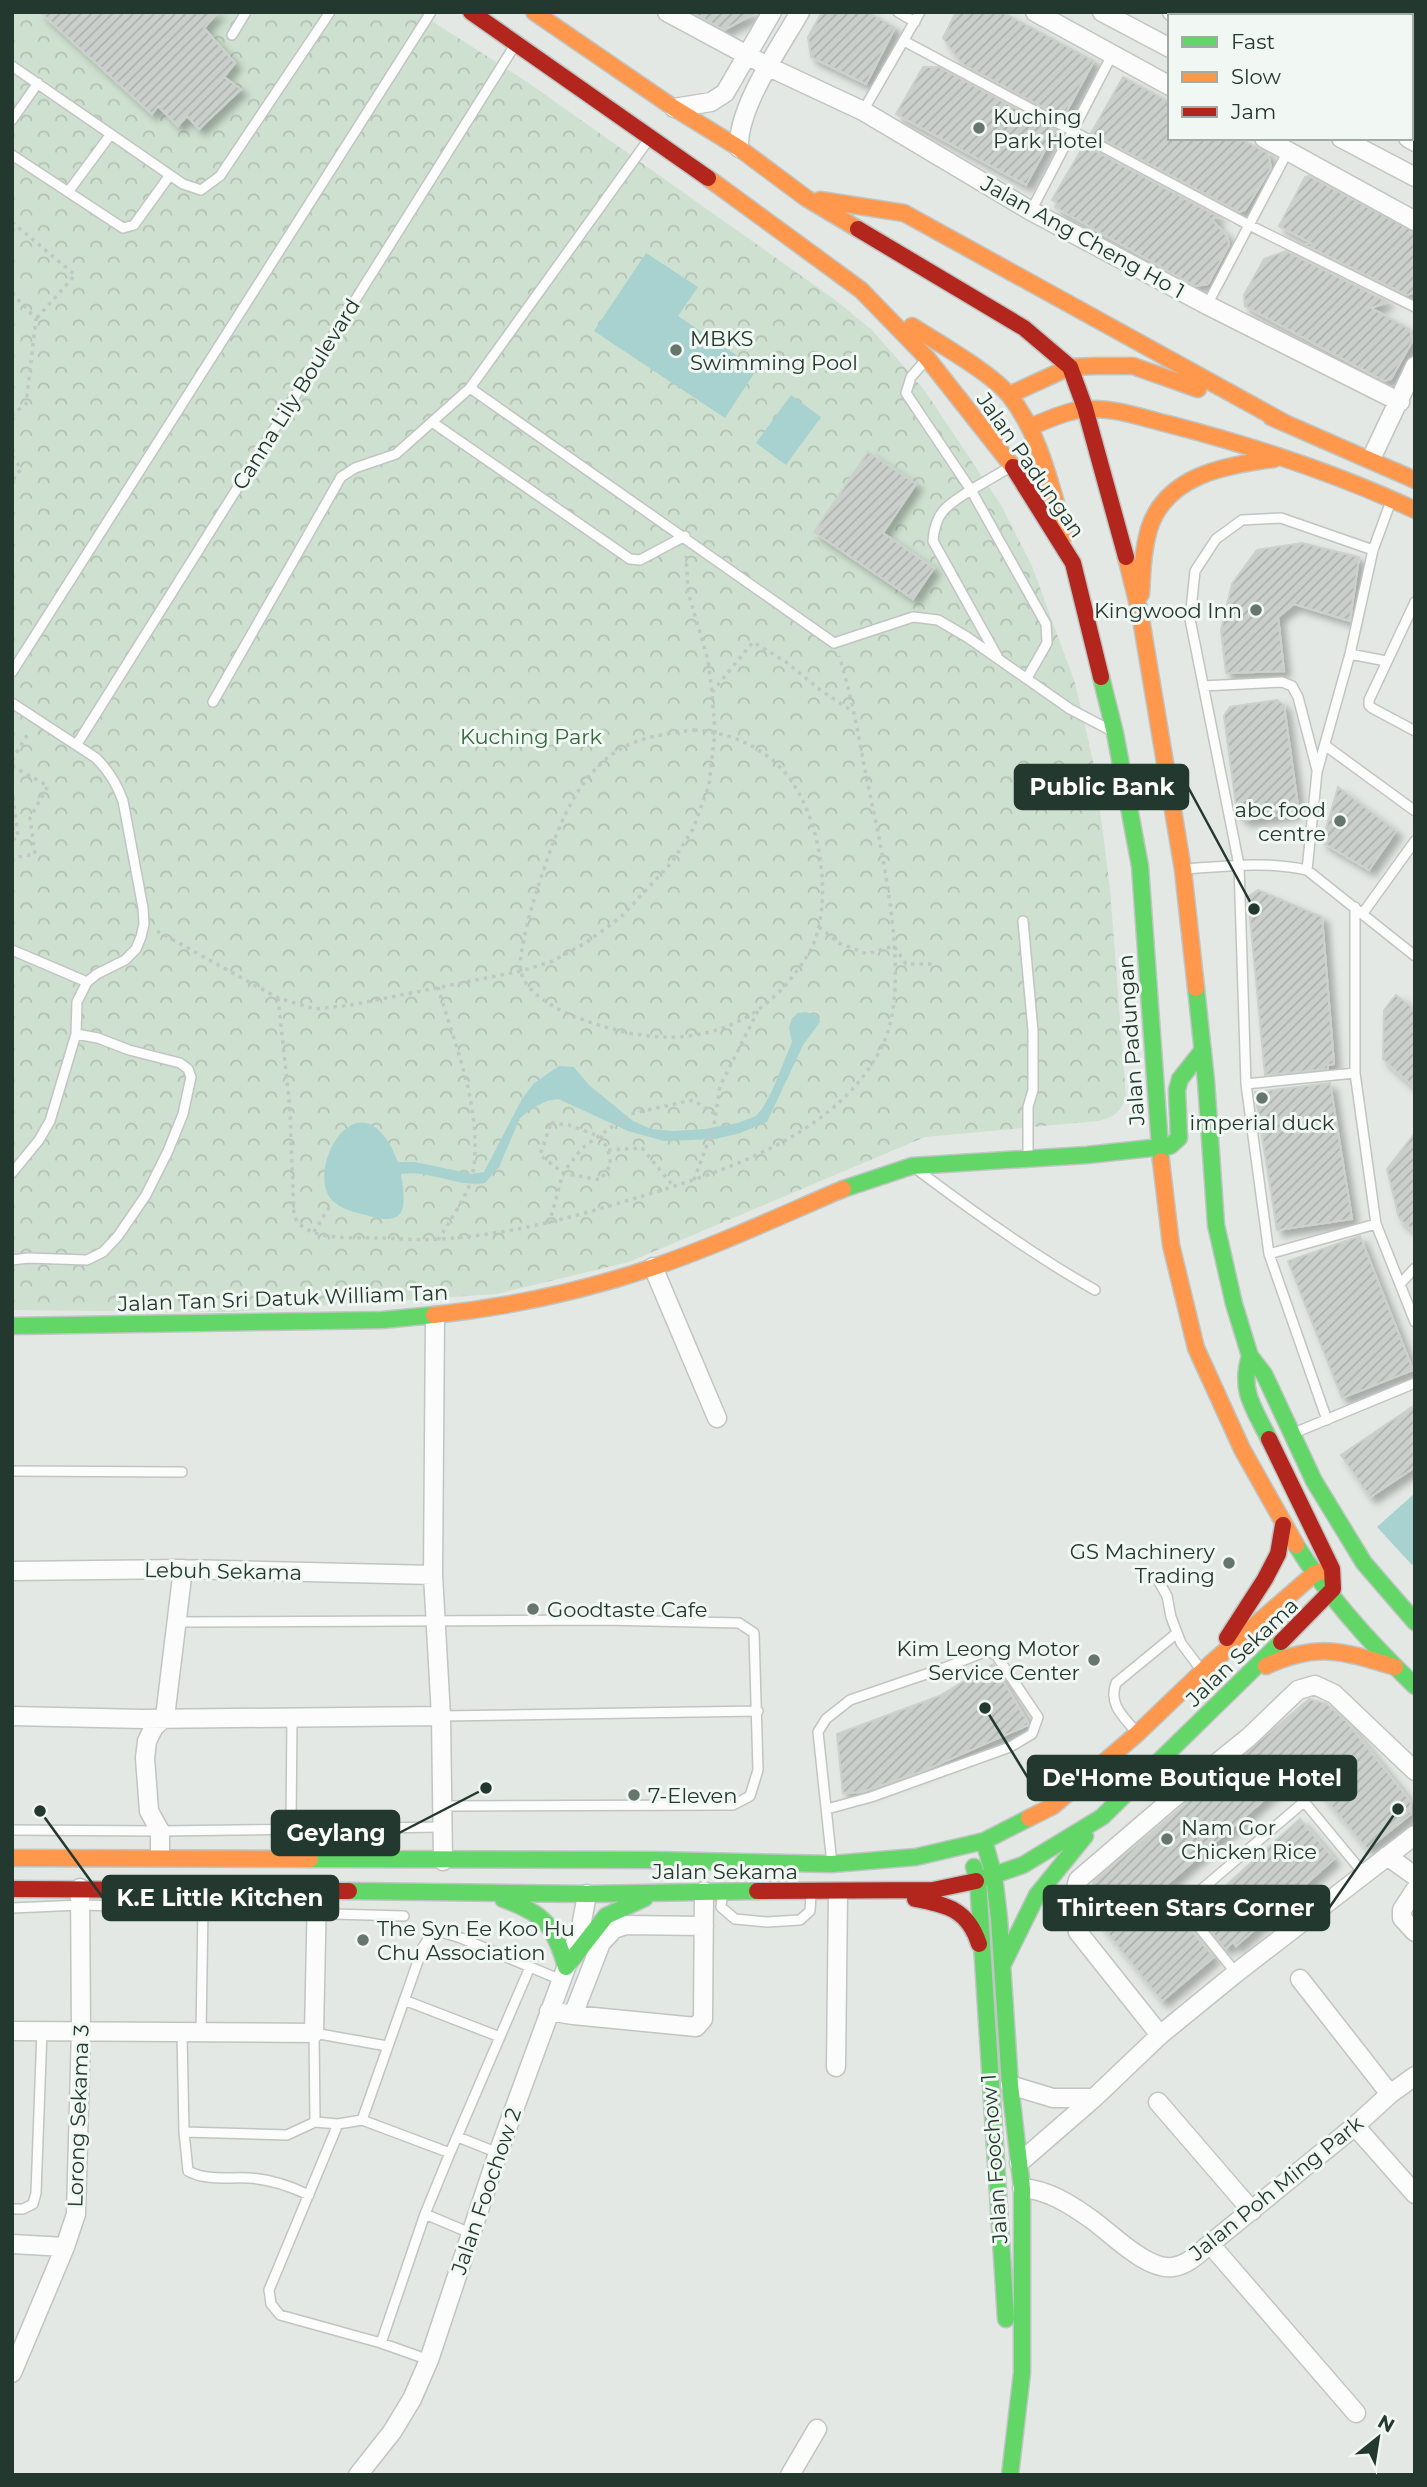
<svg xmlns="http://www.w3.org/2000/svg" width="1427" height="2487" viewBox="0 0 1427 2487" font-family="Montserrat,sans-serif">
<style>
.park{fill:url(#park-crowns)}
.water{fill:#a8d2cf}
.building{fill:url(#building-hatch);stroke:#ccd1ce;stroke-width:2;filter:url(#shadow)}
.lines{fill:none;stroke-linecap:round;stroke-linejoin:round}
.lane-casing{stroke:#c0c5c2;stroke-width:12}
.street-casing{stroke:#c0c5c2;stroke-width:21}
.fast-casing{stroke:#bfc5c2;stroke-width:19}
.slow-casing{stroke:#bfc5c2;stroke-width:19}
.jam-casing{stroke:#bfc5c2;stroke-width:19}
.path{stroke:#c0c8c3;stroke-width:3.5;stroke-dasharray:3.5 5;stroke-linecap:butt}
.lane{stroke:#fbfcfb;stroke-width:9}
.street{stroke:#fbfcfb;stroke-width:18}
.fast{stroke:#63d668;stroke-width:16}
.slow{stroke:#ff974d;stroke-width:16}
.jam{stroke:#b3261e;stroke-width:16}
.poi-dot{fill:#66766e;stroke:#f1f7f2;stroke-width:2.5}
.labels{text-anchor:middle;dominant-baseline:central;stroke-width:6;stroke-linejoin:round;paint-order:stroke}
.poi-label{font-size:21px;fill:#23382e;stroke:#f1f7f2;text-anchor:start}
.street-label{font-size:21px;fill:#23382e;stroke:#f1f7f2}
.park-label{font-size:21px;fill:#326b3b;stroke:#f1f7f2}
.leader{fill:none;stroke:#23382e;stroke-width:2.5}
.callout-dot{fill:#23382e;stroke:#f1f7f2;stroke-width:2.5}
.callout{fill:#23382e;stroke:#23382e;stroke-width:2.5}
.callout-label{font-size:23px;text-anchor:middle;font-weight:bold;fill:#fff}
</style>
<defs>
<pattern id="park-crowns" width="20" height="18" patternUnits="userSpaceOnUse" patternTransform="scale(1.75)"><rect width="20" height="18" fill="#cee0cf"/><path d="M2 6a3 3 0 1 1 6 0M12 15a3 3 0 1 1 6 0" fill="none" stroke="#b1c1b2"/></pattern>
<pattern id="building-hatch" width="6" height="6" patternUnits="userSpaceOnUse" patternTransform="scale(1.75)"><rect width="6" height="6" fill="#cacfcc"/><path d="M-1 1l2-2M0 6l6-6M5 7l2-2" fill="none" stroke="#adb2b0"/></pattern>
<filter id="shadow"><feDropShadow dx="6" dy="6" stdDeviation="3.5" flood-color="#0004"/></filter>
</defs>
<rect width="100%" height="100%" fill="#e3e8e5"/>
<path class="park" d="M12 12H418L530 84 834 299 873 331 925 391 1001 505 1032 566 1075 683 1094 765 1110 888 1126 1098C1120 1113 1114 1117 1098 1121L925 1137 629 1262 497 1294 228 1312 12 1310Z"/>
<path class="water" d="M646 253 698 287 678 316 757 369 725 418 594 331Z
M791 395 821 417 786 465 756 443Z
M806 1012 818 1016 820 1022 803 1045 767 1122 740 1133 716 1139 664 1141 628 1131 565 1102 558 1099 547 1101 531 1109 520 1118 499 1167 485 1183C458 1188 430 1169 401 1174 405 1203 410 1228 369 1216 358 1213 343 1210 334 1202 301 1174 360 1065 398 1162H415L472 1174 484 1172 522 1099 534 1083 559 1066 574 1067 589 1085 633 1121 651 1129 673 1131 704 1129 738 1123 756 1116 762 1109 772 1091 792 1042 789 1027 792 1018 798 1013Z
M1415 1493V1563L1412 1565 1377 1527Z"/>
<path class="building" d="M40 12H218L204 28 235 63 224 77 241 89 199 129 187 116 178 126 158 106 152 114Z
M691 12H757L724 30Z
M822 12H868L895 28 866 84 811 57 808 37Z
M956 12H1002L1094 61 1063 118 962 64 943 38Z
M923 67H939L1056 130 1026 185 896 114Z
M1123 77 1170 102V138H1239L1268 153 1271 168 1245 210 1239 212 1091 133Z
M1084 145 1219 217 1211 219 1227 236 1229 245 1208 284 1195 286 1055 207 1057 203 1052 200Z
M1309 176 1415 232V292L1407 295 1305 245 1311 243 1279 226 1305 177Z
M1286 251 1388 302 1371 308 1409 329 1413 340 1391 379 1384 381 1245 306 1244 295 1264 259Z
M868 452 916 484 883 533 934 568 913 599 814 532Z
M1302 543 1359 557 1350 621 1294 604 1278 617 1284 671 1226 673 1221 630 1232 584 1257 550Z
M1277 700 1284 705 1298 806 1293 813 1245 820 1237 813 1224 716 1230 707Z
M1338 787 1396 831 1369 870 1322 842Z
M1258 890 1322 917 1334 1064 1328 1065V1069L1265 1075 1248 897Z
M1396 995 1415 1010V1088L1383 1059 1384 1010Z
M1330 1083 1352 1219 1277 1230 1255 1092Z
M1415 1133V1233L1399 1218 1387 1169Z
M1360 1236 1413 1370 1342 1398 1288 1261Z
M1415 1405V1467L1370 1497 1341 1455Z
M993 1664 1028 1723V1725L923 1771 862 1792 843 1793 837 1734 939 1696Z
M1309 1699 1327 1704 1346 1721 1411 1802V1814L1367 1849 1300 1768 1291 1775 1280 1763H1273L1270 1771 1281 1785 1158 1892 1214 1957 1162 2001 1094 1916 1093 1882Z
M1300 1819 1334 1859 1236 1946 1233 1942 1225 1949 1196 1912Z"/>
<g class="lines">
<defs>
<path id="lane" d="M898 12 915 22
M232 35 246 12
M904 41 1249 225 1415 307
M12 66 183 184 201 190 220 176 330 12
M863 111 920 12
M12 120 38 83
M12 155 123 228 134 225 170 175
M68 192 111 134
M1031 211 1112 55
M1207 305 1288 151
M925 361 911 377 906 393 971 490C947 505 935 512 933 541L997 656
M470 388 834 643 913 617 938 620 967 637 1070 709 1110 730
M432 422 630 559 640 560 685 536
M1012 466 971 490 1046 624 1047 643 1027 678
M1415 602 1369 700V705L1372 708 1415 731
M1350 654 1386 661
M12 672 431 12
M1203 686 1282 682 1292 686 1298 697 1317 770
M213 702 341 477 355 468 396 454 470 388 649 139
M12 703 96 758C109 771 117 784 123 801L143 908 144 924 141 937 136 949 125 960 97 974 87 982 77 1002 76 1034 50 1121 39 1140 12 1173
M77 744 515 45
M1326 746 1415 811
M1185 869C1226 866 1267 861 1307 870L1415 956
M1307 870 1317 772 1350 654 1373 550 1391 501
M1355 907V1073L1376 1224 1415 1322
M1363 913 1415 841
M1023 921 1033 1031V1090L1028 1107V1157
M12 950 87 982
M1246 1084 1355 1073
M919 1171C976 1214 1033 1255 1095 1290
M1269 1254 1376 1224
M12 1260 28 1258 87 1260 103 1252 118 1236 146 1195 168 1151 183 1114 191 1077 188 1069 180 1063 129 1050 98 1038 76 1034
M1400 1284 1415 1268
M1327 1420 1269 1254 1246 1084 1239 865 1190 619 1195 571 1216 539 1242 520 1281 518 1373 550
M1294 1433 1415 1383
M12 1471 182 1472
M1158 1580 1167 1596 1171 1617 1181 1643 1202 1671
M176 1622 605 1620 739 1623 754 1633 758 1770 750 1796 733 1805 442 1806
M441 1716 758 1711
M1137 1733C1124 1717 1108 1705 1116 1683L1177 1633
M1277 1769 1364 1874
M827 1809 871 1797 1010 1747 1032 1734 1038 1717 996 1655 987 1651 944 1668 850 1700 826 1719 818 1732 832 1864
M291 1827 292 1716
M12 1830 160 1831 442 1827
M723 1892 721 1907 735 1919 767 1922 800 1920 810 1911 811 1894
M12 1908 80 1905 317 1911
M333 1914 404 1916
M1236 1973 1182 1906 1305 1801
M404 2000 500 2037
M182 2033 184 2132 188 2171C206 2181 229 2177 249 2178 270 2179 290 2186 309 2195
M201 2033 203 1909
M362 2120 423 1947 431 1935 441 1932 461 1938 561 1980
M315 2122 314 2033 387 2046
M338 2124 269 2290 271 2304 280 2315 381 2343 429 2360
M184 2132 287 2135 315 2122 338 2124 362 2120 450 2153
M458 2137 498 2153
M12 2209H23L33 2204 36 2193 42 2030
M425 2214 470 2233
M381 2343 425 2214 450 2153 530 1967"/>
<path id="street" d="M667 12 769 67 863 111 1031 211 1207 305 1400 402
M1035 12 1170 86
M1102 12 1170 48
M1172 12 1179 16
M1279 12 1285 16
M1411 84 1415 86
M674 108 711 102 725 93 772 12
M1264 138 1415 221
M1341 138 1415 177
M1408 138 1415 142
M739 148C737 108 780 47 800 12
M1371 459 1415 366
M653 1267 717 1418
M435 1316 433 1575 441 1716 443 1861
M12 1571 183 1569 433 1575
M12 1716 143 1719 441 1716
M1387 1856 1415 1876
M160 1857V1831L149 1811 145 1758 147 1741 154 1727 165 1717 183 1569
M1415 1890 1402 1910V1918L1415 1932
M1300 1979 1390 2094
M549 2011 573 2015 696 2027 703 2019 704 1891
M573 2015 601 1943 614 1929 626 1925 704 1926
M12 2031 314 2033 317 1892
M1160 2035 1078 1932 1072 1903 1078 1880 1170 1801 1249 1737 1298 1690 1315 1685 1334 1694 1415 1771
M836 2067 838 1892
M1010 2085 1053 2098H1094
M1158 2102 1252 2211
M1355 2126 1415 2194
M1019 2163 1094 2098 1160 2035 1236 1973 1415 1835
M1022 2188C1048 2190 1070 2204 1091 2219 1111 2233 1147 2271 1173 2267 1188 2265 1199 2253 1210 2244L1355 2126 1390 2094 1415 2076
M12 2244 65 2247
M1210 2244 1356 2413
M12 2373 65 2247 76 2214 81 2030 80 1888
M358 2475 392 2432 412 2399 429 2360 498 2153 581 1927 587 1894
M790 2475 817 2429"/>
<path id="fast" d="M1101 677 1115 733 1140 866 1161 1161
M1196 988 1206 1081 1216 1225 1234 1304 1250 1356 1264 1374 1314 1481 1364 1563 1415 1622
M843 1189 912 1166 1087 1155 1170 1146 1179 1138 1177 1090 1180 1079 1203 1050
M12 1326 382 1320 434 1315
M1250 1356C1239 1391 1254 1408 1269 1439
M1296 1545C1327 1595 1372 1645 1415 1686
M984 1841 994 1876 999 1918 1010 2085 1022 2188V2373L1010 2475
M310 1859 654 1860 832 1864 916 1857 984 1841 1029 1818
M974 1867 978 1881 1006 2319
M976 1881 1023 1865 1102 1817 1281 1642
M349 1891 587 1894 757 1891
M503 1899C545 1914 554 1925 566 1967
M1002 1966 1037 1895 1085 1836
M566 1967 606 1916 645 1898"/>
<path id="slow" d="M534 12 674 108 739 148 806 198 858 229
M708 178 861 290 927 358 1013 467
M820 200 904 213 1285 423
M912 326C938 343 990 372 1009 395 1041 435 1051 488 1065 535
M1009 395 1070 367 1096 366H1133L1198 389
M1271 417 1415 480
M1029 427C1049 420 1069 409 1090 409 1116 408 1143 418 1168 424 1253 446 1336 473 1415 510
M1126 557 1140 613 1183 870 1196 988
M1141 594C1142 572 1143 551 1149 529 1166 475 1226 465 1274 459
M1161 1161 1171 1245 1196 1348 1242 1449 1296 1545
M434 1315C509 1307 583 1291 654 1267 718 1245 780 1216 843 1189
M1266 1666C1318 1642 1343 1651 1395 1667
M1029 1818 1053 1806 1138 1733 1209 1665 1314 1574 1329 1569
M12 1858 310 1859"/>
<path id="jam" d="M471 12 708 178
M858 229 1024 328 1070 367 1085 408 1126 557
M1013 467 1073 563 1101 677
M1269 1439 1332 1569 1333 1589 1281 1642
M1227 1638 1265 1579 1278 1554 1283 1525
M12 1889 349 1891
M757 1891 933 1890 976 1881
M915 1899C948 1905 968 1910 979 1944"/>
</defs>
<use href="#lane" class="lane-casing"/>
<use href="#street" class="street-casing"/>
<use href="#fast" class="fast-casing"/>
<use href="#slow" class="slow-casing"/>
<use href="#jam" class="jam-casing"/>
<path class="path" d="M12 222 75 275 36 319
M12 293 36 319 26 404 12 415
M12 456 21 469 12 481
M712 692 753 642 786 662 819 689 852 711
M694 730C723 732 747 740 771 759 818 795 835 893 813 945 807 958 798 970 789 981 740 1039 672 1048 602 1026 585 1021 568 1015 553 1006 540 998 526 989 521 972 515 948 552 840 565 815 575 795 587 775 605 760 630 738 662 734 694 730Z
M12 760 29 732
M12 766 48 786 30 818 35 854 12 858
M12 789 18 837 12 840
M819 927 839 943 867 954 894 946 906 964H933
M157 931 278 998 315 1009 351 1005 521 971 553 961 587 942 621 917 672 862 693 829 709 785 715 732 712 692 708 660 688 592 686 556
M278 998 290 1109 294 1216C306 1242 352 1237 376 1238 397 1238 419 1241 440 1239 508 1235 571 1218 636 1198 726 1171 842 1134 884 1042 912 980 881 847 867 780 859 739 852 696 839 656
M551 1123 569 1125 601 1137 608 1150 611 1165 600 1180 563 1173 540 1155Z
M608 1150 642 1148 674 1187
M694 1180 714 1125 720 1086 758 1011
M549 1224 563 1173 582 1148 630 1114 693 1100 715 1114
M314 1232 330 1206
M438 1240C449 1222 470 1193 473 1172 483 1110 455 1046 438 987"/>
<use href="#lane" class="lane"/>
<use href="#street" class="street"/>
<use href="#fast" class="fast"/>
<use href="#slow" class="slow"/>
<use href="#jam" class="jam"/>
</g>
<g class="poi-dot">
<circle cx="979" cy="128" r="7"/>
<circle cx="676" cy="350" r="7"/>
<circle cx="1256" cy="610" r="7"/>
<circle cx="1340" cy="821" r="7"/>
<circle cx="1262" cy="1098" r="7"/>
<circle cx="1229" cy="1563" r="7"/>
<circle cx="533" cy="1609" r="7"/>
<circle cx="1094" cy="1660" r="7"/>
<circle cx="634" cy="1795" r="7"/>
<circle cx="1167" cy="1839" r="7"/>
<circle cx="363" cy="1940" r="7"/>
</g>
<g class="labels">
<g class="poi-label">
<text x="993" y="116">Kuching<tspan x="993" dy="24">Park Hotel</tspan></text>
<text x="690" y="338">MBKS<tspan x="690" dy="24">Swimming Pool</tspan></text>
<text x="1242" y="610" text-anchor="end">Kingwood Inn</text>
<text x="1326" y="809" text-anchor="end">abc food<tspan x="1326" dy="24">centre</tspan></text>
<text x="1262" y="1122" text-anchor="middle">imperial duck</text>
<text x="1215" y="1551" text-anchor="end">GS Machinery<tspan x="1215" dy="24">Trading</tspan></text>
<text x="547" y="1609">Goodtaste Cafe</text>
<text x="1080" y="1648" text-anchor="end">Kim Leong Motor<tspan x="1080" dy="24">Service Center</tspan></text>
<text x="648" y="1795">7-Eleven</text>
<text x="1181" y="1827">Nam Gor<tspan x="1181" dy="24">Chicken Rice</tspan></text>
<text x="377" y="1928">The Syn Ee Koo Hu<tspan x="377" dy="24">Chu Association</tspan></text>
</g>
<g class="street-label">
<text transform="translate(1083 237) rotate(29)">Jalan Ang Cheng Ho 1</text>
<text transform="translate(296 394) rotate(-58)">Canna Lily Boulevard</text>
<text transform="translate(1031 465) rotate(55)">Jalan Padungan</text>
<text transform="translate(1131 1040) rotate(-94)">Jalan Padungan</text>
<text transform="translate(283 1298) rotate(-2)">Jalan Tan Sri Datuk William Tan</text>
<text transform="translate(223 1571) rotate(1)">Lebuh Sekama</text>
<text transform="translate(1242 1652) rotate(-44)">Jalan Sekama</text>
<text x="725" y="1871">Jalan Sekama</text>
<text transform="translate(78 2116) rotate(-88)">Lorong Sekama 3</text>
<text transform="translate(994 2159) rotate(-94)">Jalan Foochow 1</text>
<text transform="translate(1276 2188) rotate(-39)">Jalan Poh Ming Park</text>
<text transform="translate(486 2191) rotate(-71)">Jalan Foochow 2</text>
</g>
<g class="park-label">
<text x="531" y="736">Kuching Park</text>
</g>
</g>
<path class="leader" d="M1254 909L1188 787M985 1708L1028 1778M486 1788L399 1833M40 1811L103 1898M1398 1809L1329 1908"/>
<g class="callout-dot">
<circle cx="1254" cy="909" r="7"/>
<circle cx="985" cy="1708" r="7"/>
<circle cx="486" cy="1788" r="7"/>
<circle cx="40" cy="1811" r="7"/>
<circle cx="1398" cy="1809" r="7"/>
</g>
<g class="callout">
<rect x="1015" y="765" width="173" height="44" rx="7"/>
<rect x="1028" y="1756" width="328" height="44" rx="7"/>
<rect x="272" y="1811" width="127" height="44" rx="7"/>
<rect x="103" y="1876" width="235" height="44" rx="7"/>
<rect x="1044" y="1886" width="285" height="44" rx="7"/>
</g>
<g class="callout-label">
<text x="1102" y="795">Public Bank</text>
<text x="1192" y="1786">De'Home Boutique Hotel</text>
<text x="336" y="1841">Geylang</text>
<text x="220" y="1906">K.E Little Kitchen</text>
<text x="1186" y="1916">Thirteen Stars Corner</text>
</g>
<rect width="1427" height="2487" fill="none" stroke="#23382e" stroke-width="28"/>
<rect x="1168" y="14" width="245" height="126" fill="#f1f7f2" stroke="#9faba4" stroke-width="2"/>
<rect x="1182" y="37" width="35" height="10" fill="#63d668" stroke="#9faba4" stroke-width="2"/>
<text x="1231" y="49" font-size="21" fill="#23382e">Fast</text>
<rect x="1182" y="72" width="35" height="10" fill="#ff974d" stroke="#9faba4" stroke-width="2"/>
<text x="1231" y="84" font-size="21" fill="#23382e">Slow</text>
<rect x="1182" y="107" width="35" height="10" fill="#b3261e" stroke="#9faba4" stroke-width="2"/>
<text x="1231" y="119" font-size="21" fill="#23382e">Jam</text>
<g transform="translate(1378 2438) rotate(30)" stroke="#f1f7f2" stroke-width="5" paint-order="stroke">
<path d="M0-5L12 26L0 18L-12 26Z" fill="#23382e"/>
<text y="-10" font-size="19" font-weight="bold" text-anchor="middle" fill="#23382e">N</text>
</g>
</svg>
